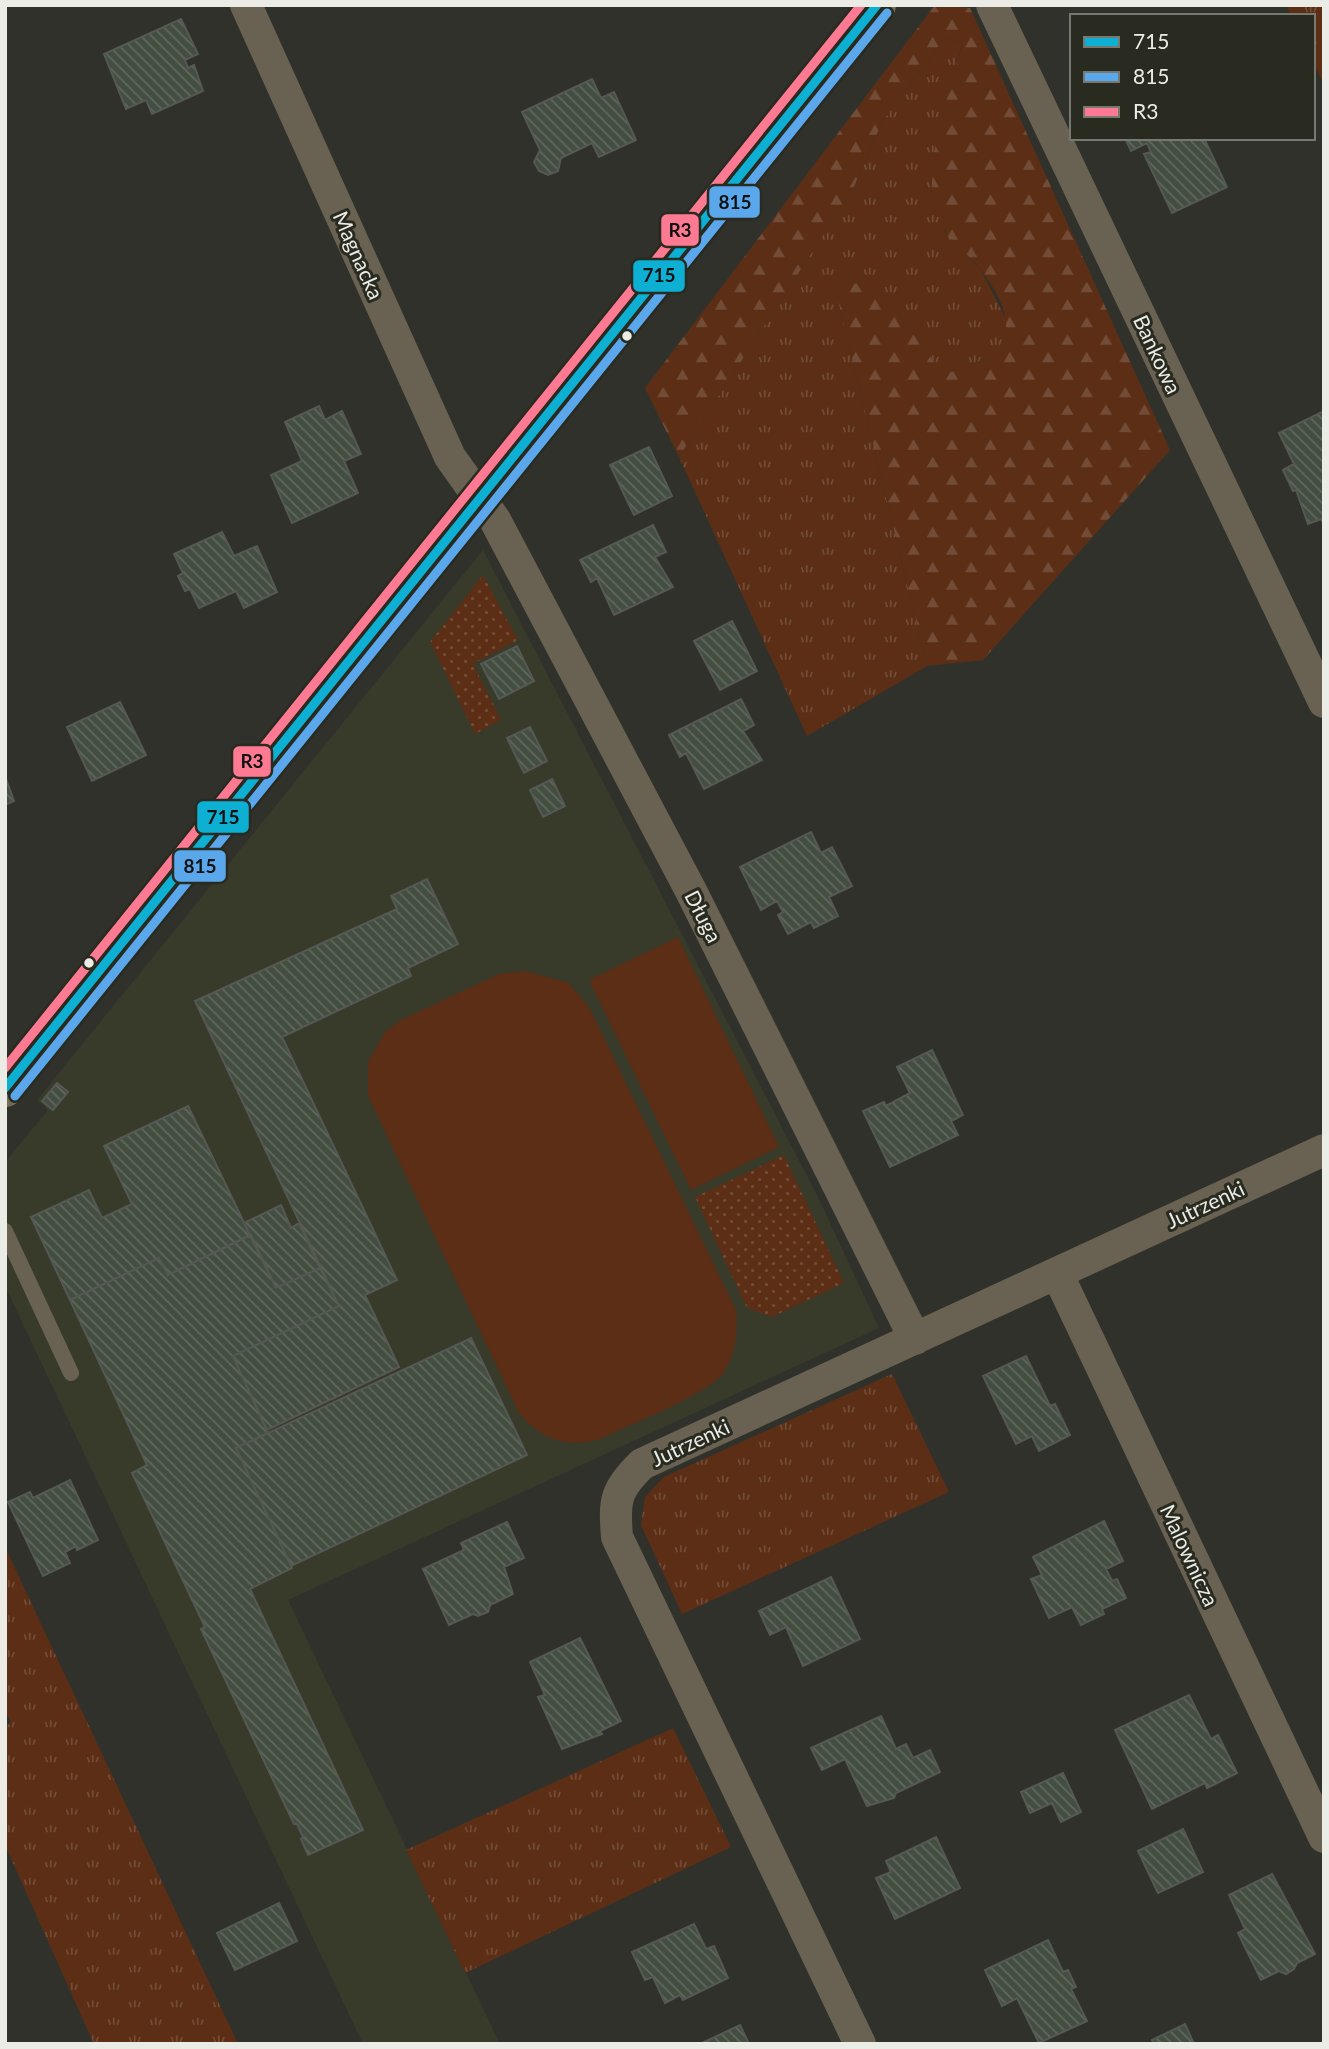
<svg xmlns="http://www.w3.org/2000/svg" width="1329" height="2049" viewBox="0 0 1329 2049" font-family="Lato,sans-serif">
<style>
.built{fill:#383a2a}
.grass{fill:url(#grass-tufts)}
.forest{fill:url(#forest-firs)}
.park{fill:url(#park-dots)}
.pitch{fill:#5b2e15}
.building{fill:url(#building-back-hatch);stroke:#565854;stroke-width:2}
.lines{fill:none;stroke-linecap:round;stroke-linejoin:round}
.lane{stroke:#696151;stroke-width:16}
.street{stroke:#696151;stroke-width:32}
.secondary{stroke:#746a56;stroke-width:38}
.bus-1-casing{stroke:#292a20;stroke-width:14}
.bus-2-casing{stroke:#292a20;stroke-width:14}
.bus-3-casing{stroke:#292a20;stroke-width:14}
.bus-1{stroke:#0dafd3;stroke-width:9}
.bus-2{stroke:#5aa8eb;stroke-width:9}
.bus-3{stroke:#fe7a93;stroke-width:9}
.bus-dot{fill:#ebece5;stroke:#292a20;stroke-width:2.5}
.labels{text-anchor:middle;dominant-baseline:central;stroke-width:6;stroke-linejoin:round;paint-order:stroke}
.street-label{font-size:21px;fill:#ebece5;stroke:#292a20}
.line-badge{stroke:#292a20;stroke-width:2.5}
.pale-badge-label{font-size:19px;text-anchor:middle;font-weight:bold;fill:#111}
</style>
<defs>
<pattern id="grass-tufts" width="24" height="20" patternUnits="userSpaceOnUse" patternTransform="scale(1.75)"><rect width="24" height="20" fill="#5b2e15"/><path d="M3 7l-1-3M5 7V3M7 7l1-3M15 17l-1-3M17 17v-4M19 17l1-3" fill="none" stroke="#734c37"/></pattern>
<pattern id="forest-firs" width="22" height="20" patternUnits="userSpaceOnUse" patternTransform="scale(1.75)"><rect width="22" height="20" fill="#5b2e15"/><path d="M5 1l3.5 6h-7zM16 11l3.5 6h-7z" fill="#734c37"/></pattern>
<pattern id="park-dots" width="8" height="8" patternUnits="userSpaceOnUse" patternTransform="scale(1.75)"><rect width="8" height="8" fill="#5b2e15"/><path d="M2 2h.1M6 6h.1" fill="none" stroke="#734c37" stroke-width="1.8" stroke-linecap="round"/></pattern>
<pattern id="building-back-hatch" width="6" height="6" patternUnits="userSpaceOnUse" patternTransform="scale(1.75)"><rect width="6" height="6" fill="#434e41"/><path d="M-1 5l2 2M0 0l6 6M5-1l2 2" fill="none" stroke="#5e685c"/></pattern>
</defs>
<rect width="100%" height="100%" fill="#31312c"/>
<path class="built" d="M483 550 818 1197 879 1328 288 1600 500 2044H363L5 1286V1162L48 1110 37 1100Z"/>
<path class="grass" d="M1286 5H1324V84L1313 62V16H1291Z
M945 38 962 43 934 156 945 232 981 270 1008 323 1007 335 995 353 966 368 943 374 899 314 836 292 927 666 807 736 679 457 853 189 882 122Z
M892 1374 949 1492 682 1614 641 1525 645 1497 664 1477Z
M5 1547 238 2044H94L5 1845V1726L11 1723 5 1710Z
M673 1728 731 1847 465 1973 406 1850Z"/>
<path class="forest" d="M935 5 970 8 1170 450 983 660 927 666 836 292 848 284 862 283 899 314 943 374C1012 357 1024 328 981 270 971 256 952 245 945 230 940 219 934 201 933 189 928 141 953 89 962 43L945 38 882 122 853 189 679 457 645 388Z"/>
<path class="park" d="M483 575 518 640 473 664 501 720 475 734 430 642Z
M784 1155 844 1283 772 1317 747 1308 695 1197Z"/>
<path class="pitch" d="M678 937 779 1147 691 1190 589 980Z
M525 971 569 983 590 1009 736 1310C738 1331 736 1353 724 1372 708 1395 628 1425 601 1439 566 1448 542 1440 519 1413L368 1096V1062L385 1032 401 1020 499 974Z"/>
<path class="building" d="M181 19 198 54 185 60 188 68 194 65 203 91 152 114 146 100 126 109 104 54Z
M592 79 601 98 614 92 636 140 599 157 592 143 561 158 558 171 548 175 539 171 534 162 540 150 522 112Z
M1125 138H1204L1227 187 1172 213 1144 154 1151 152 1147 143 1131 151Z
M319 406 325 420 342 411 361 454 344 461 358 493 292 523 271 475 302 461 285 422Z
M1324 411V524L1321 519 1308 524 1296 490 1293 491 1283 470 1294 464 1279 433Z
M649 447 672 496 634 515 610 465Z
M653 525 666 552 655 557 673 587 614 615 597 578 591 582 580 560Z
M222 532 234 556 257 546 277 592 244 608 236 591 199 608 190 589 185 591 178 576 183 573 174 554Z
M732 621 757 671 720 690 694 641Z
M517 646 534 681 499 699 481 664Z
M741 699 754 725 743 731 762 760 704 789 686 753 680 757 669 735Z
M120 702 146 755 92 781 67 727Z
M530 727 547 761 524 773 507 738Z
M5 776 14 801 5 805Z
M552 779 565 806 543 817 530 790Z
M811 832 821 853 832 847 852 886 829 897 838 916 814 928 811 922 788 934 778 915 783 912 777 901 761 910 740 867Z
M427 879 458 944 408 968 411 976 282 1037 397 1280 365 1295 399 1367 267 1430 233 1356 339 1306 195 1001 397 909 391 896Z
M932 1050 963 1115 951 1121 958 1135 890 1167 863 1111 884 1102 886 1106 910 1093 897 1067Z
M57 1083 68 1092 53 1110 42 1101Z
M188 1106 250 1235 168 1275 159 1258 70 1300 31 1217 89 1190 102 1218 132 1204 104 1146Z
M281 1205 291 1228 299 1223 320 1268 276 1288 244 1223Z
M251 1235 276 1288 320 1268 339 1306 233 1356 268 1433 236 1448 292 1568 250 1589 363 1830 308 1855 301 1839 303 1837 297 1824H294L201 1629 205 1627 132 1473 147 1465 70 1300 159 1258 168 1275Z
M471 1338 527 1455 291 1566 236 1448Z
M1026 1356 1050 1406 1055 1404 1070 1435 1039 1451 1032 1436 1016 1444 983 1376Z
M70 1480 98 1540 77 1550 76 1546 65 1552 70 1563 43 1576 8 1502 30 1492 33 1498Z
M1104 1521 1123 1561 1106 1569 1112 1581 1117 1579 1126 1598 1102 1609 1104 1614 1081 1625 1072 1607 1049 1618 1031 1579 1042 1575 1033 1557Z
M507 1522 524 1558 504 1567 513 1594 490 1605 488 1612 478 1616 473 1614 449 1625 423 1569 464 1550 461 1543Z
M831 1577 860 1639 803 1666 786 1627 770 1635 759 1611Z
M580 1638 621 1721 600 1731 602 1734 562 1749 538 1697 545 1695 530 1662Z
M1189 1695 1211 1739 1218 1735 1237 1773 1207 1788 1205 1783 1152 1809 1115 1730Z
M881 1716 896 1749 906 1744 913 1758 930 1750 940 1772 896 1793 894 1798 867 1806 845 1759 822 1770 811 1748Z
M1063 1773 1081 1812 1061 1822 1052 1803 1030 1813 1021 1792Z
M1183 1829 1203 1872 1158 1893 1138 1851Z
M936 1837 960 1888 895 1919 876 1878 891 1872 886 1861Z
M1272 1874 1315 1954 1297 1963 1294 1969 1286 1974 1279 1971 1261 1980 1238 1933 1245 1929 1229 1895Z
M279 1903 297 1941 235 1970 217 1933Z
M694 1924 706 1949 714 1946 728 1978 683 2000 680 1995 665 2003 653 1977 645 1980 632 1952Z
M1048 1940 1063 1972 1068 1970 1076 1987 1071 1989 1087 2021 1039 2043 1017 1998 1002 2006 985 1970Z
M1185 2024 1194 2044H1154L1152 2040Z
M740 2025 749 2044H700Z"/>
<g class="lines">
<path class="lane" d="M5 1231 71 1373"/>
<path class="street" d="M246 5 450 457 495 520 690 889 915 1339
M992 5 1324 702
M1057 1273 1324 1837
M860 2044 617 1537C614 1501 615 1490 642 1464L1324 1150"/>
<path class="secondary" d="M5 1088 877 5"/>
<defs>
<path id="bus-1" d="M5 1088 877 5"/>
<path id="bus-2" d="M15 1096 887 13"/>
<path id="bus-3" d="M5 1068 861 5"/>
</defs>
<use href="#bus-1" class="bus-1-casing"/>
<use href="#bus-2" class="bus-2-casing"/>
<use href="#bus-3" class="bus-3-casing"/>
<use href="#bus-1" class="bus-1"/>
<use href="#bus-2" class="bus-2"/>
<use href="#bus-3" class="bus-3"/>
</g>
<g class="bus-dot">
<circle cx="627" cy="336" r="6"/>
<circle cx="89" cy="963" r="6"/>
</g>
<g class="labels">
<g class="street-label">
<text transform="translate(359 255) rotate(66)">Magnacka</text>
<text transform="translate(1158 354) rotate(65)">Bankowa</text>
<text transform="translate(704 916) rotate(63)">Długa</text>
<text transform="translate(1205 1204) rotate(-25)">Jutrzenki</text>
<text transform="translate(690 1442) rotate(-25)">Jutrzenki</text>
<text transform="translate(1190 1555) rotate(65)">Malownicza</text>
</g>
</g>
<g class="line-badge">
<rect x="708" y="185" width="53" height="34" rx="7" fill="#5aa8eb"/>
<rect x="660" y="213" width="40" height="34" rx="7" fill="#fe7a93"/>
<rect x="632" y="259" width="54" height="34" rx="7" fill="#0dafd3"/>
<rect x="232" y="745" width="40" height="33" rx="7" fill="#fe7a93"/>
<rect x="196" y="800" width="54" height="34" rx="7" fill="#0dafd3"/>
<rect x="173" y="849" width="54" height="34" rx="7" fill="#5aa8eb"/>
</g>
<g class="pale-badge-label">
<text x="735" y="209">815</text>
<text x="680" y="237">R3</text>
<text x="659" y="282">715</text>
<text x="252" y="768">R3</text>
<text x="223" y="824">715</text>
<text x="200" y="873">815</text>
</g>
<rect width="1329" height="2049" fill="none" stroke="#ebece5" stroke-width="14"/>
<rect x="1070" y="14" width="245" height="126" fill="#292a20" stroke="#77786f" stroke-width="2"/>
<rect x="1084" y="37" width="35" height="10" fill="#0dafd3" stroke="#77786f" stroke-width="2"/>
<text x="1133" y="49" font-size="21" fill="#ebece5">715</text>
<rect x="1084" y="72" width="35" height="10" fill="#5aa8eb" stroke="#77786f" stroke-width="2"/>
<text x="1133" y="84" font-size="21" fill="#ebece5">815</text>
<rect x="1084" y="107" width="35" height="10" fill="#fe7a93" stroke="#77786f" stroke-width="2"/>
<text x="1133" y="119" font-size="21" fill="#ebece5">R3</text>
</svg>
